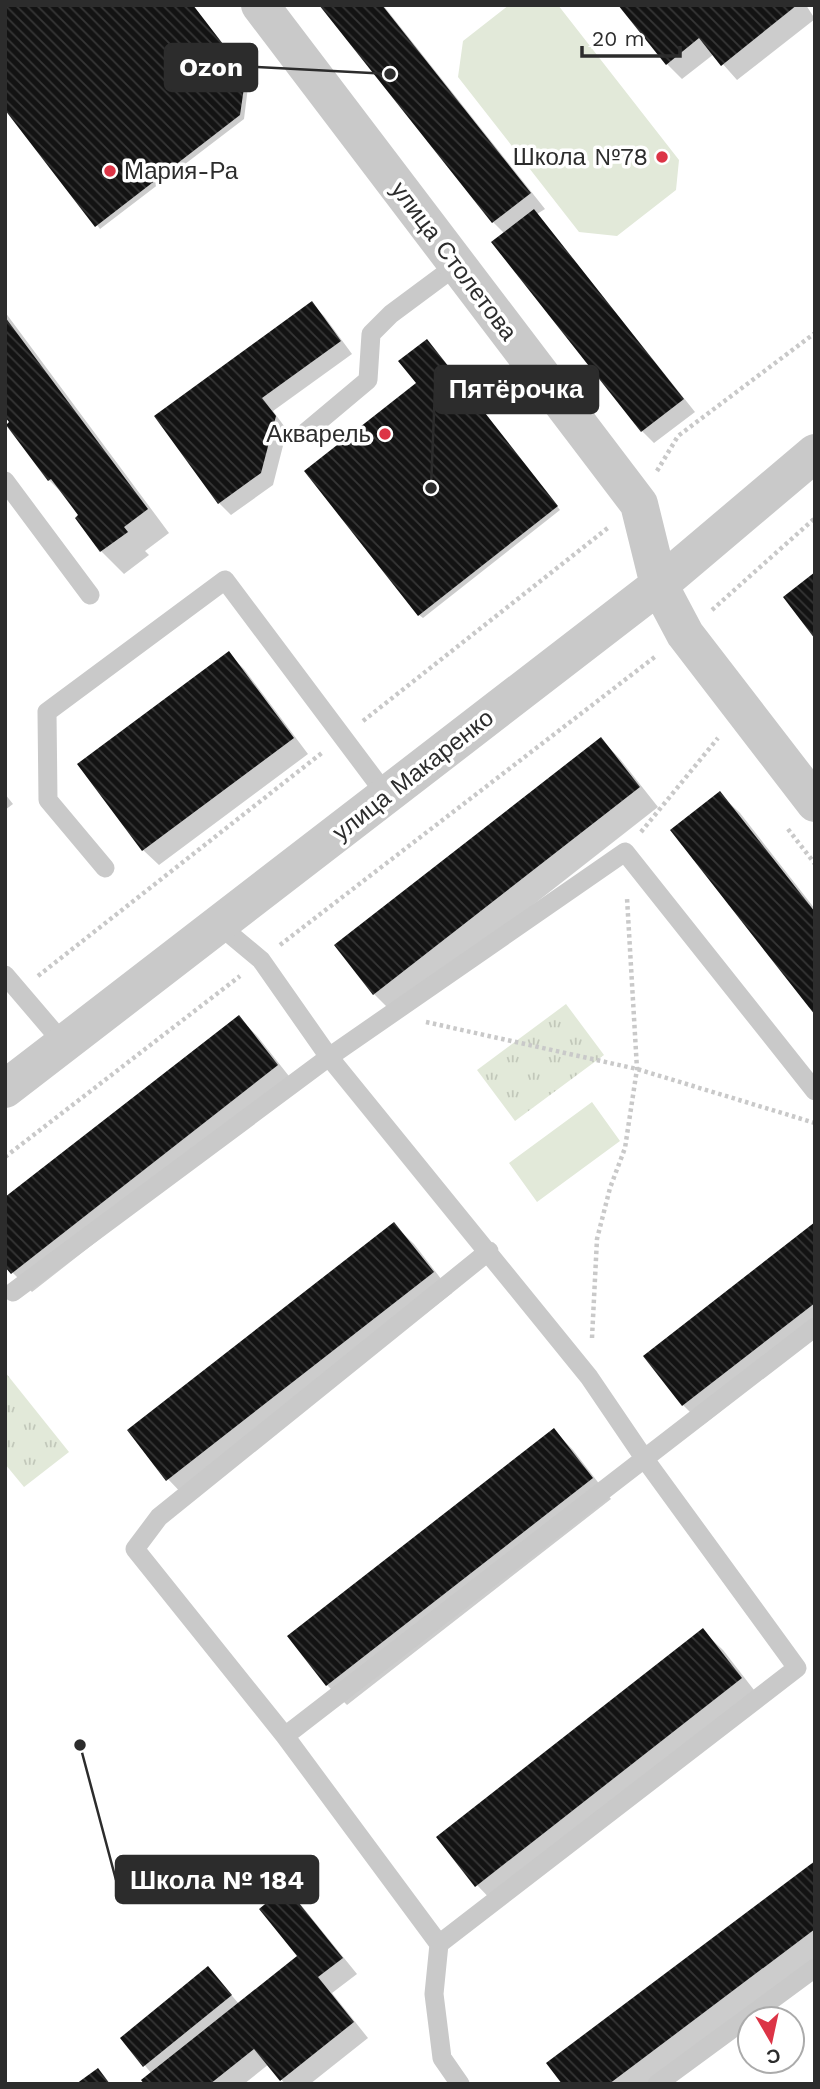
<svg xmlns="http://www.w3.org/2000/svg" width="820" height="2089" viewBox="0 0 820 2089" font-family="'Work Sans',sans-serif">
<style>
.grass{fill:#e2e9d9}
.park{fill:url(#park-tufts)}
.shadow{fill:#0003}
.building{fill:url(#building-back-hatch)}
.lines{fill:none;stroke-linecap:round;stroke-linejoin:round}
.path{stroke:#c9c9c9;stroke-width:4.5;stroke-dasharray:3.5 3.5;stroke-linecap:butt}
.lane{stroke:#c9c9c9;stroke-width:19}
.street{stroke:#c9c9c9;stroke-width:38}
.poi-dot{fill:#dc3446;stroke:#fff;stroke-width:2.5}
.labels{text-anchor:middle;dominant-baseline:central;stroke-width:7;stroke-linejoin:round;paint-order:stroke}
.poi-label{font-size:24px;fill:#2c2c2c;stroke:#fff;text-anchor:end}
.street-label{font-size:24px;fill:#2c2c2c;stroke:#fff}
.leader{fill:none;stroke:#2c2c2c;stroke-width:2.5}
.callout-dot{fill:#2c2c2c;stroke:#fff;stroke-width:2.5}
.callout{fill:#2c2c2c;stroke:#2c2c2c;stroke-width:2.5}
.callout-label{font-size:26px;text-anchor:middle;font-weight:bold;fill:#fff}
</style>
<defs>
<pattern id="park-tufts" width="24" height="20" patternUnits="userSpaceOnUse" patternTransform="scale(1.75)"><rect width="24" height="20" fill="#e2e9d9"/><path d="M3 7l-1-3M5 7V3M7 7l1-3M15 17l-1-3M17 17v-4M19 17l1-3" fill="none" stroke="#c2c8ba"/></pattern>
<pattern id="building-back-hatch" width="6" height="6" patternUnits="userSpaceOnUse" patternTransform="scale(1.75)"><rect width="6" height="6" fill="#131313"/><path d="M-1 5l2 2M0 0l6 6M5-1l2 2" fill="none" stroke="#363636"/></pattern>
</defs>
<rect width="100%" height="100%" fill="#fff"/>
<path class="grass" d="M509 5H558L679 160 676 190 617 236 579 232 458 77 463 41Z
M592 1102 620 1141 537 1202 509 1163Z"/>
<path class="park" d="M566 1004 604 1055 515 1121 477 1070Z
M5 1372 69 1452 24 1487 5 1464Z"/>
<path class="shadow" d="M192 5 249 79 244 119 100 229 97 225Z
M321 5H383L545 209 537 214 695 412 654 443 642 431 494 243 505 234 493 222Z
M620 5H806L815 19 737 80 714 54 682 79 667 64Z
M312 304 324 316 352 354 273 411 287 430 273 485 231 515 219 503 156 416Z
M5 312 169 533 145 551 149 555 124 574 101 551 77 519 81 516 69 500 49 480 5 414Z
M430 345 560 510 423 618 419 615 418 383Z
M229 654 244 669 308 754 159 865 143 850 80 764Z
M601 739 620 759 658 807 394 1014 374 994Z
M5 794 13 804 5 810Z
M720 794 740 813 815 909V1012Z
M239 1017 258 1037 296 1085 32 1292 12 1272Z
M815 1224V1337L703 1425 683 1405Z
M394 1225 414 1244 452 1293 187 1499 168 1479Z
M554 1430 573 1450 611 1499 347 1705 327 1685 289 1637Z
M703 1631 723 1650 761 1699 496 1905 477 1885Z
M815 1863V1963L654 2084H564Z
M286 1889 301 1905 357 1974 332 1993 368 2038 310 2084H285L269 2064 244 2084H146L152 2074 122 2038 216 1977 239 2004 299 1956Z"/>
<path class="building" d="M5 5H193L246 74 240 115 95 227 5 110Z
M319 5H382L531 193 492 223Z
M618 5H797L721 66 699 38 666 65Z
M534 209 684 399 641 432 491 242Z
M312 301 341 341 262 398 276 416 261 473 218 504 154 416Z
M5 317 148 509 124 527 128 532 100 552 75 518 78 515 51 479 48 481 6 425 9 422 5 417Z
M427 339 558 506 418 616 304 471 416 383 398 361Z
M815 572V639L783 597Z
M229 651 294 738 142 851 77 764Z
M601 737 640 787 373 995 334 945Z
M720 791 815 912V1015L670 830Z
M239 1015 278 1065 11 1274 5 1267V1197Z
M394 1222 434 1272 166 1481 127 1430Z
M815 1222V1303L682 1406 643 1356Z
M554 1428 593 1478 326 1686 287 1636Z
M703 1628 742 1678 475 1887 436 1837Z
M815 1861V1929L609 2084H562L546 2063Z
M286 1887 343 1958 318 1977 354 2022 280 2081 254 2049 210 2084H144L141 2080 297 1956 259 1909Z
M208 1966 232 1995 143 2067 120 2038Z
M98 2068 110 2084H76Z"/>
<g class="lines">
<path class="path" d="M657 471 678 436 815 333
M712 610 815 518
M363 721 609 527
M788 829 815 864
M641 832 718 738
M280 945 656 656
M38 976 323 752
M426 1022 637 1069 815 1123
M5 1157 240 976
M592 1338 597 1239 610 1188 625 1148 637 1069 627 898"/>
<path class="lane" d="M306 432 368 380 371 334 391 314 457 265
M5 481 90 595
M105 868 48 800 47 712 225 580 387 796
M219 925 261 960 329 1057 589 1377 644 1458 797 1668 439 1944 285 1736 815 1327
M5 975 64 1044
M13 1292 329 1057 625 852 815 1091
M285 1736 135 1549 159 1517 489 1251
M439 1944 434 1994 442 2058 460 2084
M657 2084 815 1968"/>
<path class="street" d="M260 5 639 504 659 585 685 634 815 803
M5 1089 659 585 815 453"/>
</g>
<g class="poi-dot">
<circle cx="662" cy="157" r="7"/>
<circle cx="110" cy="171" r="7"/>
<circle cx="385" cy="434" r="7"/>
</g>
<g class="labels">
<g class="poi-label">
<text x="648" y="157">Школа №78</text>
<text x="124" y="171" text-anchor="start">Мария-Ра</text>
<text x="371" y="434">Акварель</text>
</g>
<g class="street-label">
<text transform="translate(454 261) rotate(53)">улица Столетова</text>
<text transform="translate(413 775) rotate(-38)">улица Макаренко</text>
</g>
</g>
<path class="leader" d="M390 74L257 67M431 488L435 389M80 1745L116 1880"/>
<g class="callout-dot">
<circle cx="390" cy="74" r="7"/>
<circle cx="431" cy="488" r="7"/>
<circle cx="80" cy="1745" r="7"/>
</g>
<g class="callout">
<rect x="165" y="44" width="92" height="47" rx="7"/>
<rect x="435" y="366" width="163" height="47" rx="7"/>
<rect x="116" y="1856" width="202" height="47" rx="7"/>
</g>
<g class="callout-label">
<text x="211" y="76">Ozon</text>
<text x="516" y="398">Пятёрочка</text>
<text x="217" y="1889">Школа № 184</text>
</g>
<rect width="820" height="2089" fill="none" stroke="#2c2c2c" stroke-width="14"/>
<g transform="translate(771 2040) rotate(171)"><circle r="33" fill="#ffffff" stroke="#ababab" stroke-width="2"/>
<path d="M0-5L12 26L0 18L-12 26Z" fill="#dc3446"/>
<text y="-10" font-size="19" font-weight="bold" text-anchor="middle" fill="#2c2c2c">С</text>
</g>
<path d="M582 46v10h98v-10" fill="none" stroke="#2c2c2c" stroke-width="3.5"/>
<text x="592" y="46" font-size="21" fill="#2c2c2c" stroke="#ffffff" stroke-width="5" paint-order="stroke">20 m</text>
</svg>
